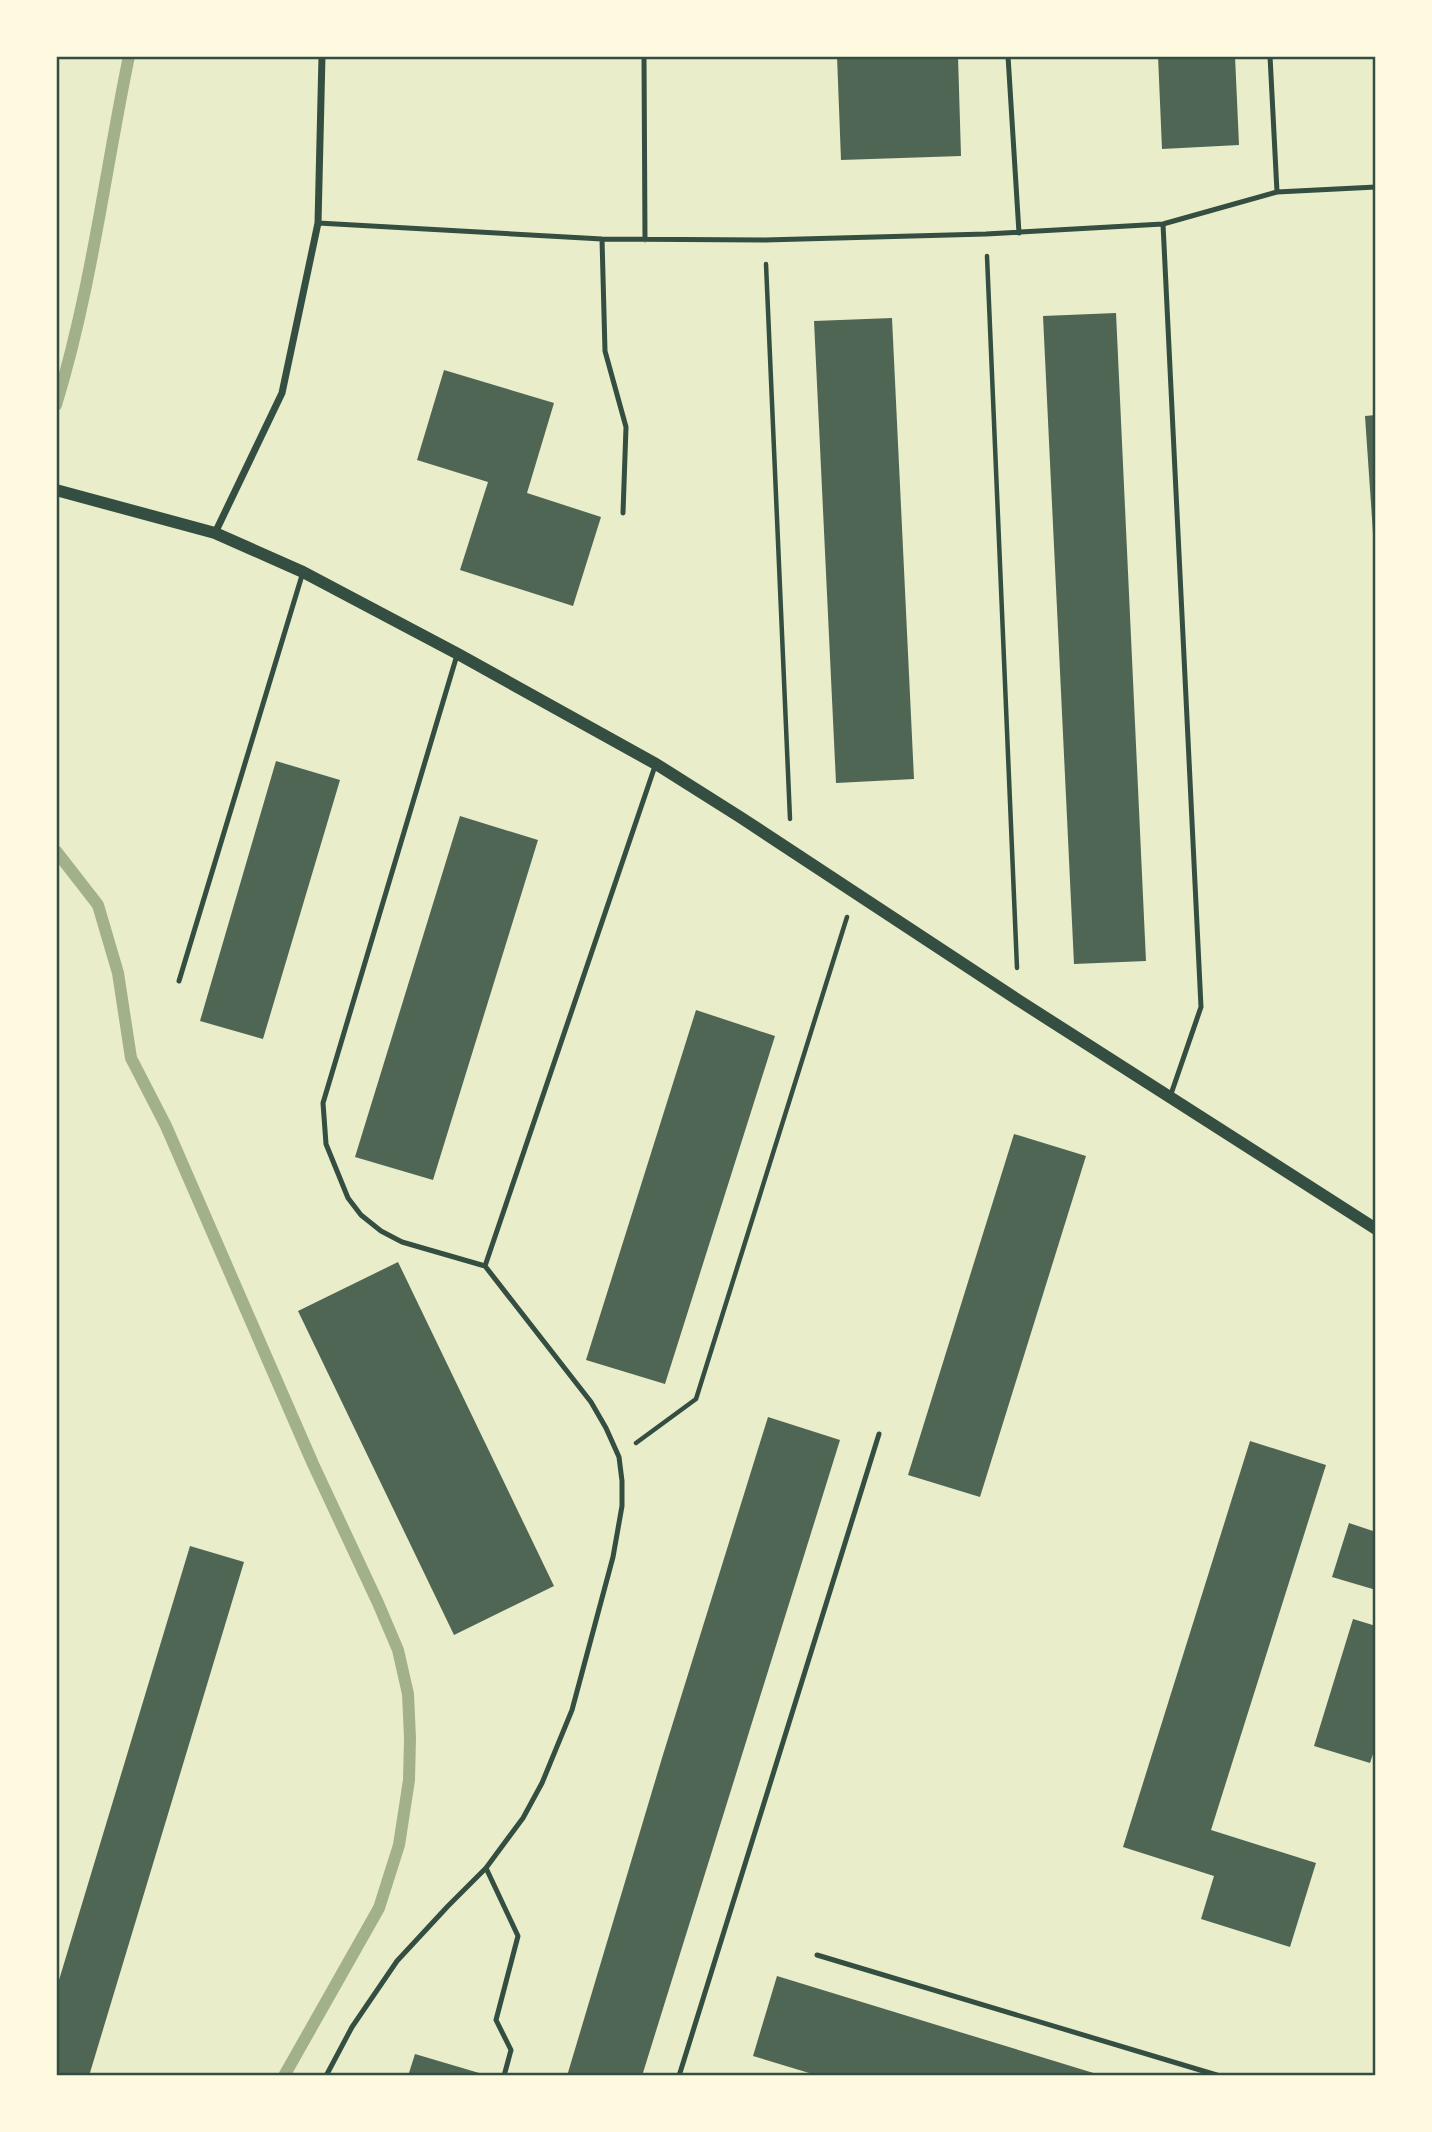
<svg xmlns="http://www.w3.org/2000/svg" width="1432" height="2132" viewBox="0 0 1432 2132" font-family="Merriweather,serif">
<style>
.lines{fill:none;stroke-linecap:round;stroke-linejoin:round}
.stream{stroke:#a3b18a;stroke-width:12}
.building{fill:#4f6655}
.path{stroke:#344e41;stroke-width:4.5}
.service{stroke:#344e41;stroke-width:5}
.minor{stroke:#344e41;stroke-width:7}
.tertiary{stroke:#344e41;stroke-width:12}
.neatline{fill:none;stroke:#344e41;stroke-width:2.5}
</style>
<rect width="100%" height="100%" fill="#e9edc9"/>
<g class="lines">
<path class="stream" d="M56 405C91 291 105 172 129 56
M56 851 98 905 118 973 131 1058 166 1126 313 1464 378 1603 398 1650 408 1694 410 1738 409 1780 399 1845 379 1908 284 2076"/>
</g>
<path class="building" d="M837 56H958L961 156 841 160Z
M1158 56H1235L1239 145 1162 149Z
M1116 313 1146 961 1074 964 1043 316Z
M892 318 914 779 836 783 814 321Z
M444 370 554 403 527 493 601 517 573 606 460 570 488 482 417 460Z
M1376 415V547L1374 548 1365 416Z
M276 761 340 780 263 1039 200 1021Z
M460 816 538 840 433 1180 355 1157Z
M696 1010 775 1036 665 1384 586 1360Z
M1014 1134 1086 1156 980 1497 908 1475Z
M398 1262 554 1586 454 1635 298 1311Z
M768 1417 840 1440 642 2076H567L662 1758Z
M1250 1441 1326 1465 1211 1830 1316 1863 1290 1947 1201 1919 1214 1876 1123 1847Z
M1349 1523 1376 1532V1590L1332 1577Z
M190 1546 244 1562 89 2076H56V1990Z
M1353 1619 1376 1626V1745L1370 1763 1314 1746Z
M777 1976 1100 2075 1099 2076H819L753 2056Z
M415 2054 486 2075V2076H408Z"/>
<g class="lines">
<path class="path" d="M987 256 1017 968
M766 264 790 819
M636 1443 696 1399 847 917"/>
<path class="service" d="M644 56 645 240
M1008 56 1019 233
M1270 56 1277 192
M318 223 602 239 765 240 986 234 1163 224 1277 192 1376 187
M1163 224 1201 1007 1170 1097
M602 239 605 351 626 427 623 513
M179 981 303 572
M485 1266 655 766
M486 1868 518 1936 496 2020 511 2050 504 2076
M817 1955 1220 2076
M326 2076 352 2027 397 1961 448 1906 486 1868 523 1818 542 1783 572 1710 613 1557 622 1506V1481L619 1457 606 1428 591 1402 485 1266 402 1242 381 1231 361 1215 348 1198 326 1144 323 1103 457 655
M679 2076 879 1434"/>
<path class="minor" d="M215 533 282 393 318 223 322 56"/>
<path class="tertiary" d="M56 490 215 533 303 572 458 654 656 764 740 817 1018 1000 1376 1229"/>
</g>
<rect width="1432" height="2132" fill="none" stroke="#fefae0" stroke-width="116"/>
<rect x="58" y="58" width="1316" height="2016" class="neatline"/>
</svg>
